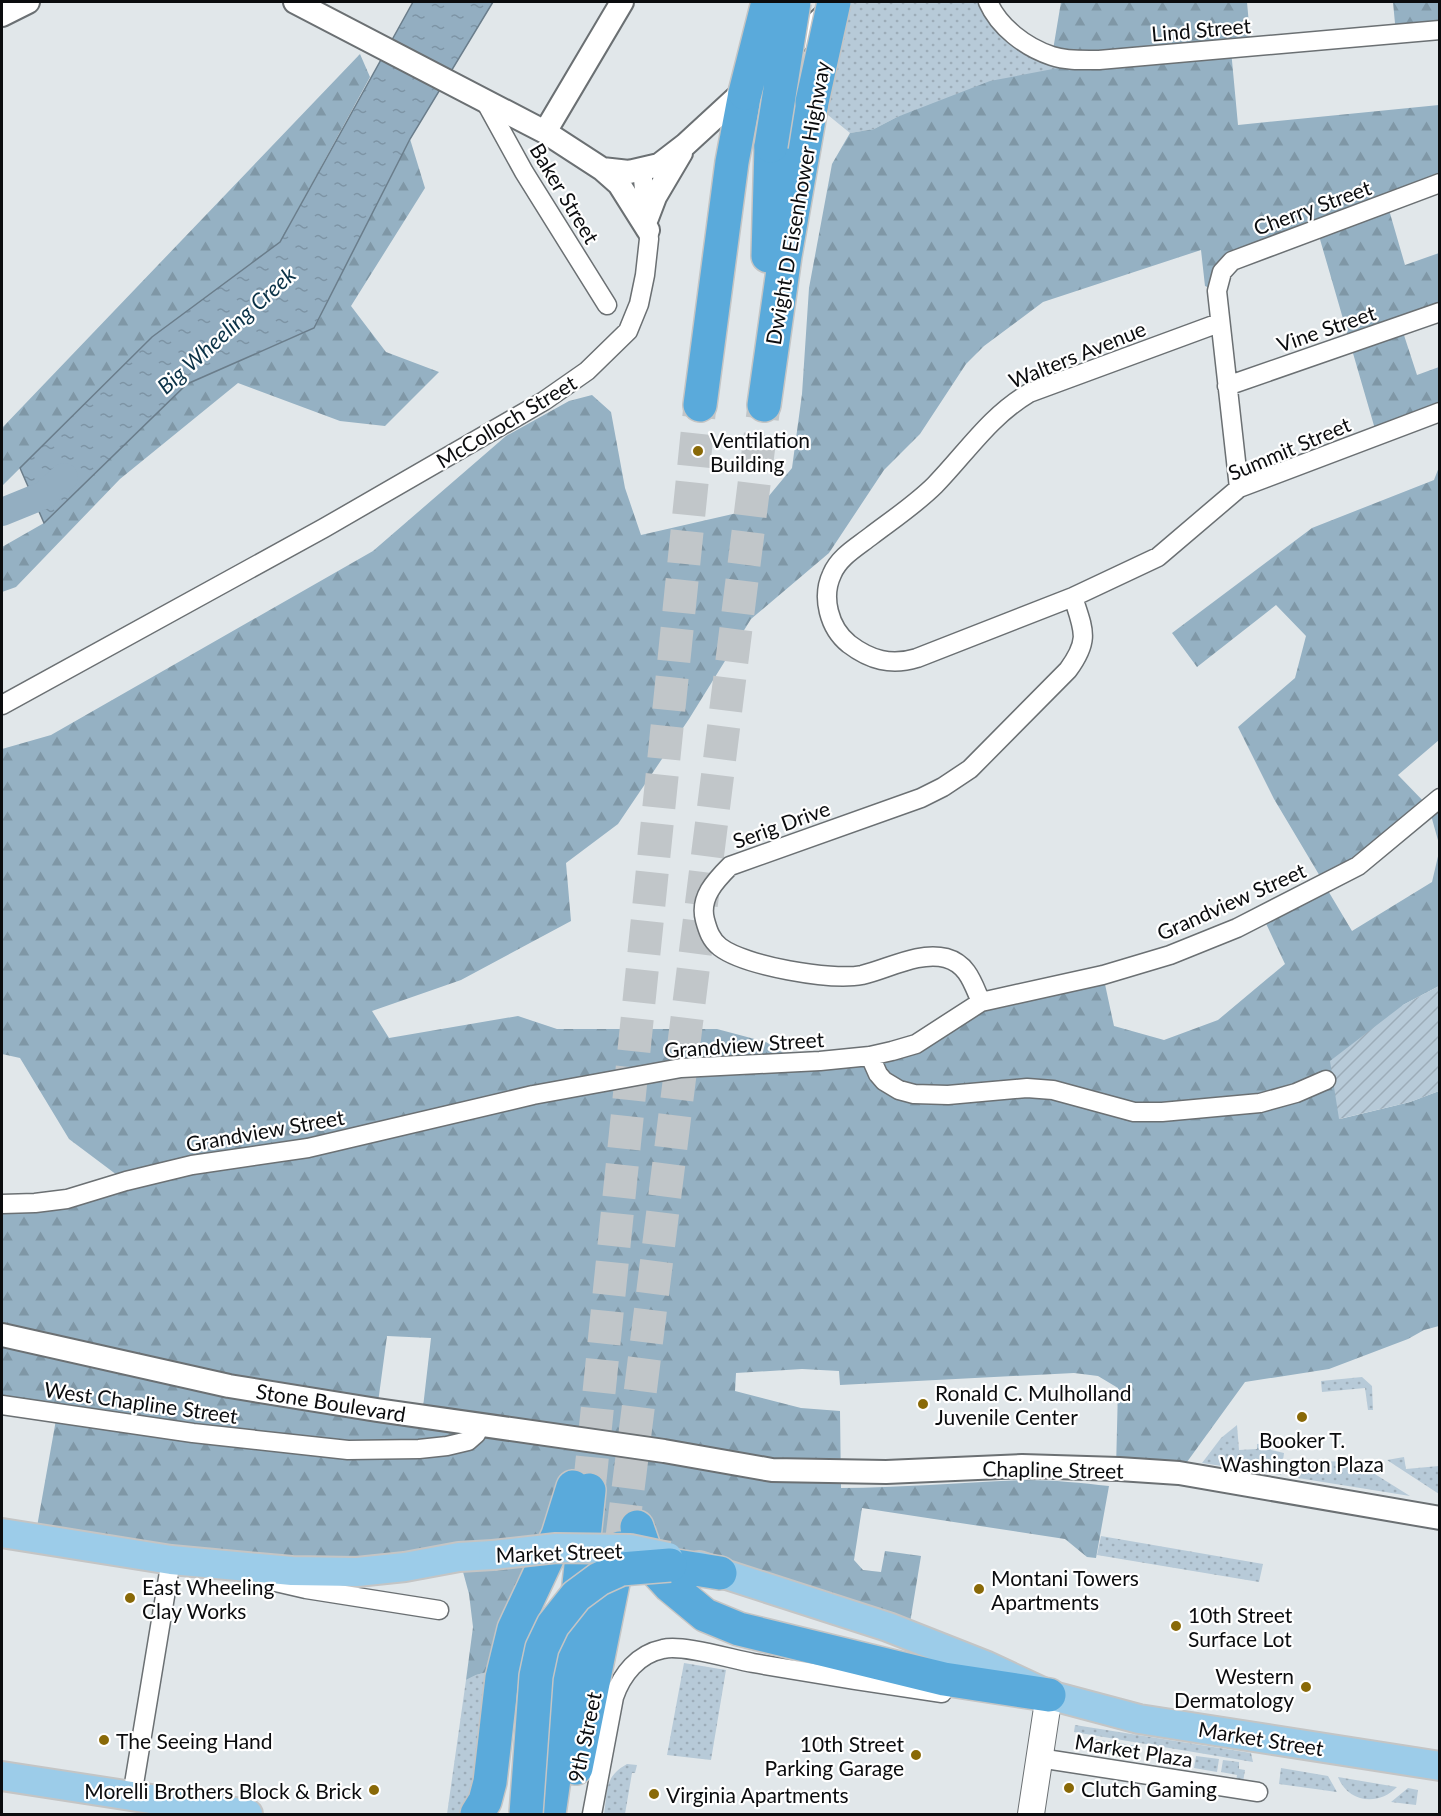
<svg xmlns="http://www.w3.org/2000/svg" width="1441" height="1816" viewBox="0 0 1441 1816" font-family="Lato,sans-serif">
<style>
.grass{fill:url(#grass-dots)}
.forest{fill:url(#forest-firs);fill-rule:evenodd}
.garden{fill:url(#garden-furrows)}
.water{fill:url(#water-ripples);stroke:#6a7d8b;stroke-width:1.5}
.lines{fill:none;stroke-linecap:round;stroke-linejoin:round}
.river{stroke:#93aec1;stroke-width:28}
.motorway-tunnel{stroke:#c1c6c9;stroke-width:33;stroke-dasharray:33 16;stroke-linecap:butt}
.minor-casing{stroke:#6b7073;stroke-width:21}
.tertiary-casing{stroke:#6b7073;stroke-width:26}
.secondary-casing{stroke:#6b7073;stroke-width:28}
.primary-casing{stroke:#c4c5c5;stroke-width:32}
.motorway-casing{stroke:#c4c5c5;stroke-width:36}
.minor{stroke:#fff;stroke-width:18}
.tertiary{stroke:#fff;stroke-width:22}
.secondary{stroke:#fff;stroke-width:26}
.primary{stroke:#9ccce9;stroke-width:28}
.motorway{stroke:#5aaadb;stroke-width:33}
.primary-bridge-casing{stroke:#c4c5c5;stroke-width:32;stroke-linecap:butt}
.motorway-bridge-casing{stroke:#c4c5c5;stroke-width:36;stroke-linecap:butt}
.primary-bridge{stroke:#9ccce9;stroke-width:28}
.motorway-bridge{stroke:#5aaadb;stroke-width:33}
.poi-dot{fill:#896907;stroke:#fff;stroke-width:2}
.labels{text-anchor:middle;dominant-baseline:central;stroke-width:4.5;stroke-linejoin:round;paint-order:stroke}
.street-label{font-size:21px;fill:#0b0c0e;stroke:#fff}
.poi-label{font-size:21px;fill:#0b0c0e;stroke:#fff;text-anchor:start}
.water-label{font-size:22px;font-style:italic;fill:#0b3247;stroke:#fff}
</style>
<defs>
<pattern id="grass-dots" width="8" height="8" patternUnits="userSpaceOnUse" patternTransform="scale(1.5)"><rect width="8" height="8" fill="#b7cad8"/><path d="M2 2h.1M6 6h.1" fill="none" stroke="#9cacb8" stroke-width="1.8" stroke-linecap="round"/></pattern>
<pattern id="forest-firs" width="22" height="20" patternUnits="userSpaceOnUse" patternTransform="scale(1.5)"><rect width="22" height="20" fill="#95b1c3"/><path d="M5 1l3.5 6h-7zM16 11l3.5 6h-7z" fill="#7f97a6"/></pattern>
<pattern id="garden-furrows" width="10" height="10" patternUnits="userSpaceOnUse" patternTransform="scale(1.5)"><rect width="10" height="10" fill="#b7cad8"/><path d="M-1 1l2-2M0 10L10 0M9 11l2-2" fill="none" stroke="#9cacb8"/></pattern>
<pattern id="water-ripples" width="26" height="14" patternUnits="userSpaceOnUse" patternTransform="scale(1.5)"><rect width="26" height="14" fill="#93aec1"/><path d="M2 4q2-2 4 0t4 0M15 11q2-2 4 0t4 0" fill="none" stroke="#7d94a5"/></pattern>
</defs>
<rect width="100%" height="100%" fill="#e1e7ea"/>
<path class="grass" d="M845 2H988L1036 49 1099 60 897 117 874 129 850 133 812 102Z
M1362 1377 1372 1386 1373 1410H1368L1365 1388 1322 1392 1321 1381Z
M1237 1425 1239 1450 1257 1449V1444L1271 1443V1450L1284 1453 1281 1475 1202 1463 1221 1438Z
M1404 1457 1406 1469 1439 1466V1494L1387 1460Z
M1354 1461 1410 1496 1298 1478 1301 1462Z
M1101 1536 1263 1564 1259 1582 1097 1555Z
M684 1663 726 1670 711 1760 667 1755Z
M487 1672 477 1814H447L466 1680 476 1675Z
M1075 1725 1251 1753 1253 1762 1074 1732Z
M1094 1739 1137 1746 1135 1756 1093 1750Z
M1196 1756 1219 1759 1217 1772 1194 1768Z
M1223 1760 1239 1762V1769L1245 1770 1243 1782 1236 1781 1237 1775 1221 1772Z
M627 1764 637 1765 635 1773H632L625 1814H604C608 1790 604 1777 627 1764Z
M1281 1768 1328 1776 1337 1792 1279 1784Z
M1338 1777 1397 1787C1379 1806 1348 1803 1338 1777Z
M1408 1788 1418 1790 1416 1805 1391 1802Z"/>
<path class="forest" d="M1061 2H1247L1251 47 1231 50 1238 125 1439 105V183L1387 203 1405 265 1439 253V312L1401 326 1417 375 1439 367V412L1377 436 1317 229 1232 261 1217 291 1205 286 1201 250 1043 302 984 346 966 364 920 434 884 470 829 553 751 619 689 719 618 824 566 863 571 921 461 980 372 1011 389 1038 518 1016 557 1029H717L766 1042 797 1062 870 1056 981 1002 1103 975 1114 1026 1164 1040 1218 1020 1285 964 1262 915 1324 883 1274 799 1238 727 1295 678 1306 636 1276 605 1197 667 1172 633 1312 528 1434 480 1439 467V740L1398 775 1429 807 1439 798V844L1429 808 1324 884 1352 931 1432 882 1439 852V986L1403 1005 1340 1119 1410 1102 1439 1091V1326L1424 1330 1408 1339 1329 1369 1245 1382 1179 1473 1116 1469 1118 1388 1098 1376 1074 1373 840 1385 839 1371 802 1369 736 1373 735 1391 801 1408 840 1411 841 1488C903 1488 964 1482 1026 1480 1054 1480 1082 1483 1109 1486L1096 1558 1087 1557 1065 1539 862 1508 854 1560 863 1570 881 1572 885 1551 921 1556 908 1635 888 1627 556 1548 487 1672 476 1675 466 1680 473 1627 469 1594 459 1557 405 1567 35 1538 57 1414 2 1405V1204L125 1181 69 1139 20 1058 2 1054V749L51 735 373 551 506 436 569 401 592 395 611 412 625 488 641 535 759 508 792 468 802 394 809 288 832 164 850 133 874 129 897 117 990 81 1095 61 1052 56ZM387 1336 431 1338 422 1416 377 1410Z
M1393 2H1439V30L1396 34Z
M360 54 370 77 280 242 152 337 2 486V428Z
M410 139 425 188 351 306 386 352 439 372 385 426 340 421 238 383 120 479 16 587 2 592V547L44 523 187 384 314 328Z"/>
<path class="garden" d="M1439 986V1091L1410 1102 1339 1119 1330 1061 1403 1005Z"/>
<path class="water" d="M413 2H493L410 139 314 328 187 384 44 523 20 468 152 337 280 242Z"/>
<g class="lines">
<path class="river" d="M2 512 44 495 64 477"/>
<path class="motorway-tunnel" d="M589 1490 700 405
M622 1537 764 405"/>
<defs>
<path id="minor" d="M988 2C999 27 1025 47 1052 56 1067 61 1084 60 1099 60L1440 30
M486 103 524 172 607 305
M1219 323 1029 393C989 417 967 452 935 485 916 504 892 520 871 536 857 547 839 557 832 574 821 597 829 628 849 644 870 660 891 666 917 658L1073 597 1158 557 1239 488 1440 412
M1227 386 1440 312
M1239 488 1217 291 1222 272 1232 261 1440 183
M2 705 324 528 544 401 587 371 628 331 639 304 645 275 649 239 642 169
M981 1002C973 984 968 964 946 958 919 951 888 969 862 975 831 981 745 966 720 947 711 940 708 931 705 920 699 898 715 881 730 866L921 798 943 787 970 769 1068 670C1090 640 1084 631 1073 597
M870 1056 878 1074 884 1081 899 1090 914 1094 948 1095 1027 1088 1053 1090 1134 1112H1162L1260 1103 1296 1093 1326 1080
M2 1204 35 1203 67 1199 126 1181 192 1165 308 1148 533 1095 681 1068 820 1061 870 1056 892 1051 916 1044 981 1002 1103 975 1170 955 1237 928 1358 866 1440 798
M2 1405 193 1433 348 1450 419 1449 447 1446 468 1441 476 1434 481 1424
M267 1580 306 1589 439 1610
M1039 1758 1258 1792
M132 1796 171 1560
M592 1814 614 1697C622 1674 638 1654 663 1649 682 1644 731 1659 753 1663 816 1674 879 1684 942 1693"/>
<path id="tertiary" d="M295 2 545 132 602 169 629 172 659 165 685 145 748 87
M2 15 28 2
M783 54 834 7
M545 132 622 2
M602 169 619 184 648 230
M647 218 655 197 681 153
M2 1335 229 1386 377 1410 664 1451 772 1470 886 1472 1022 1466 1119 1469 1179 1473 1440 1518"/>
<path id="secondary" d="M1031 1814 1049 1695"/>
<path id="primary" d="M2 1533 171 1560 292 1571 357 1572 405 1567 459 1557 493 1555
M699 1566 888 1627 987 1666 1049 1695 1139 1719 1440 1766
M2 1776 248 1814"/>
<path id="motorway" d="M768 256 771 146
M700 405 732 162 745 93
M764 405 785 256 812 102
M637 1527 646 1553 659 1574 670 1586 705 1615 739 1629 944 1679 1049 1695
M670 1565 720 1573
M576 1768 620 1548
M477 1814 485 1801 490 1782 502 1678 514 1629 558 1535 573 1487
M549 1814 571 1660 589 1490"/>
</defs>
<use href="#minor" class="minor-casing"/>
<use href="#tertiary" class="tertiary-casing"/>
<use href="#secondary" class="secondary-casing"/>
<use href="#primary" class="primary-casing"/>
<use href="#motorway" class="motorway-casing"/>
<use href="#minor" class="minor"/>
<use href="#tertiary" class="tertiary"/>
<use href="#secondary" class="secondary"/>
<use href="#primary" class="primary"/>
<use href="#motorway" class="motorway"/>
<defs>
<path id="primary-bridge" d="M493 1555 556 1548 630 1549 668 1557"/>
<path id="motorway-bridge" d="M745 93 768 2
M812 102 834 2
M771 146 794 2
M526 1814 536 1676 542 1648 553 1625 576 1596 599 1579 621 1569 670 1565"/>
</defs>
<use href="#primary-bridge" class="primary-bridge-casing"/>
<use href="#motorway-bridge" class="motorway-bridge-casing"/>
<use href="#primary-bridge" class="primary-bridge"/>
<use href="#motorway-bridge" class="motorway-bridge"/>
</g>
<g class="poi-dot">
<circle cx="698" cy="451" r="6"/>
<circle cx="923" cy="1404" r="6"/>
<circle cx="1302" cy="1417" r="6"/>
<circle cx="979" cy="1589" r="6"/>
<circle cx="130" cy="1598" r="6"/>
<circle cx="1176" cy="1626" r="6"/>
<circle cx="1306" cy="1687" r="6"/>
<circle cx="104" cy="1740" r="6"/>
<circle cx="916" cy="1755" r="6"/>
<circle cx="1069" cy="1788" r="6"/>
<circle cx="374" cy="1790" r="6"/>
<circle cx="654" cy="1794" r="6"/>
</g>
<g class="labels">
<g class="street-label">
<text transform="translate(1201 29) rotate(-5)">Lind Street</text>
<text transform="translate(565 193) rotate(59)">Baker Street</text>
<text transform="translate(797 203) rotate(-80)">Dwight D Eisenhower Highway</text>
<text transform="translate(1312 207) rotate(-20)">Cherry Street</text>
<text transform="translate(1326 328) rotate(-19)">Vine Street</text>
<text transform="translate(1077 354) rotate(-22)">Walters Avenue</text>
<text transform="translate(506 421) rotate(-31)">McColloch Street</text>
<text transform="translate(1289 448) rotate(-23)">Summit Street</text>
<text transform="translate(781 824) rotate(-20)">Serig Drive</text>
<text transform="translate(1231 901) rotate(-24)">Grandview Street</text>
<text transform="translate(744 1044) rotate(-4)">Grandview Street</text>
<text transform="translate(265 1130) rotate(-10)">Grandview Street</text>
<text transform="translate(141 1402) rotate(8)">West Chapline Street</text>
<text transform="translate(331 1402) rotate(9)">Stone Boulevard</text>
<text transform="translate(1053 1469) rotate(1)">Chapline Street</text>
<text transform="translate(559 1552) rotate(-2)">Market Street</text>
<text transform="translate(584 1737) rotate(-78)">9th Street</text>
<text transform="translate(1261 1738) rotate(9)">Market Street</text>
<text transform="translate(1134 1750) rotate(9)">Market Plaza</text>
</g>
<g class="poi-label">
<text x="710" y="439">Ventilation<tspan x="710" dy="24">Building</tspan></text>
<text x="935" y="1392">Ronald C. Mulholland<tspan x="935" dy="24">Juvenile Center</tspan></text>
<text x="1302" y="1439" text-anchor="middle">Booker T.<tspan x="1302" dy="24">Washington Plaza</tspan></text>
<text x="991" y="1577">Montani Towers<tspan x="991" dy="24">Apartments</tspan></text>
<text x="142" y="1586">East Wheeling<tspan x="142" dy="24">Clay Works</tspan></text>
<text x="1188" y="1614">10th Street<tspan x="1188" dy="24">Surface Lot</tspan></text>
<text x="1294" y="1675" text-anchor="end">Western<tspan x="1294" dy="24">Dermatology</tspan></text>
<text x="116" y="1740">The Seeing Hand</text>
<text x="904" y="1743" text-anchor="end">10th Street<tspan x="904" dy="24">Parking Garage</tspan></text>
<text x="1081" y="1788">Clutch Gaming</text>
<text x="362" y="1790" text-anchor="end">Morelli Brothers Block &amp; Brick</text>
<text x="666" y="1794">Virginia Apartments</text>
</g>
<g class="water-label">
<text transform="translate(226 330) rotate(-42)">Big Wheeling Creek</text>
</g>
</g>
<rect width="1441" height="1816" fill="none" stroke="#0b0c0e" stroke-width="6"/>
</svg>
